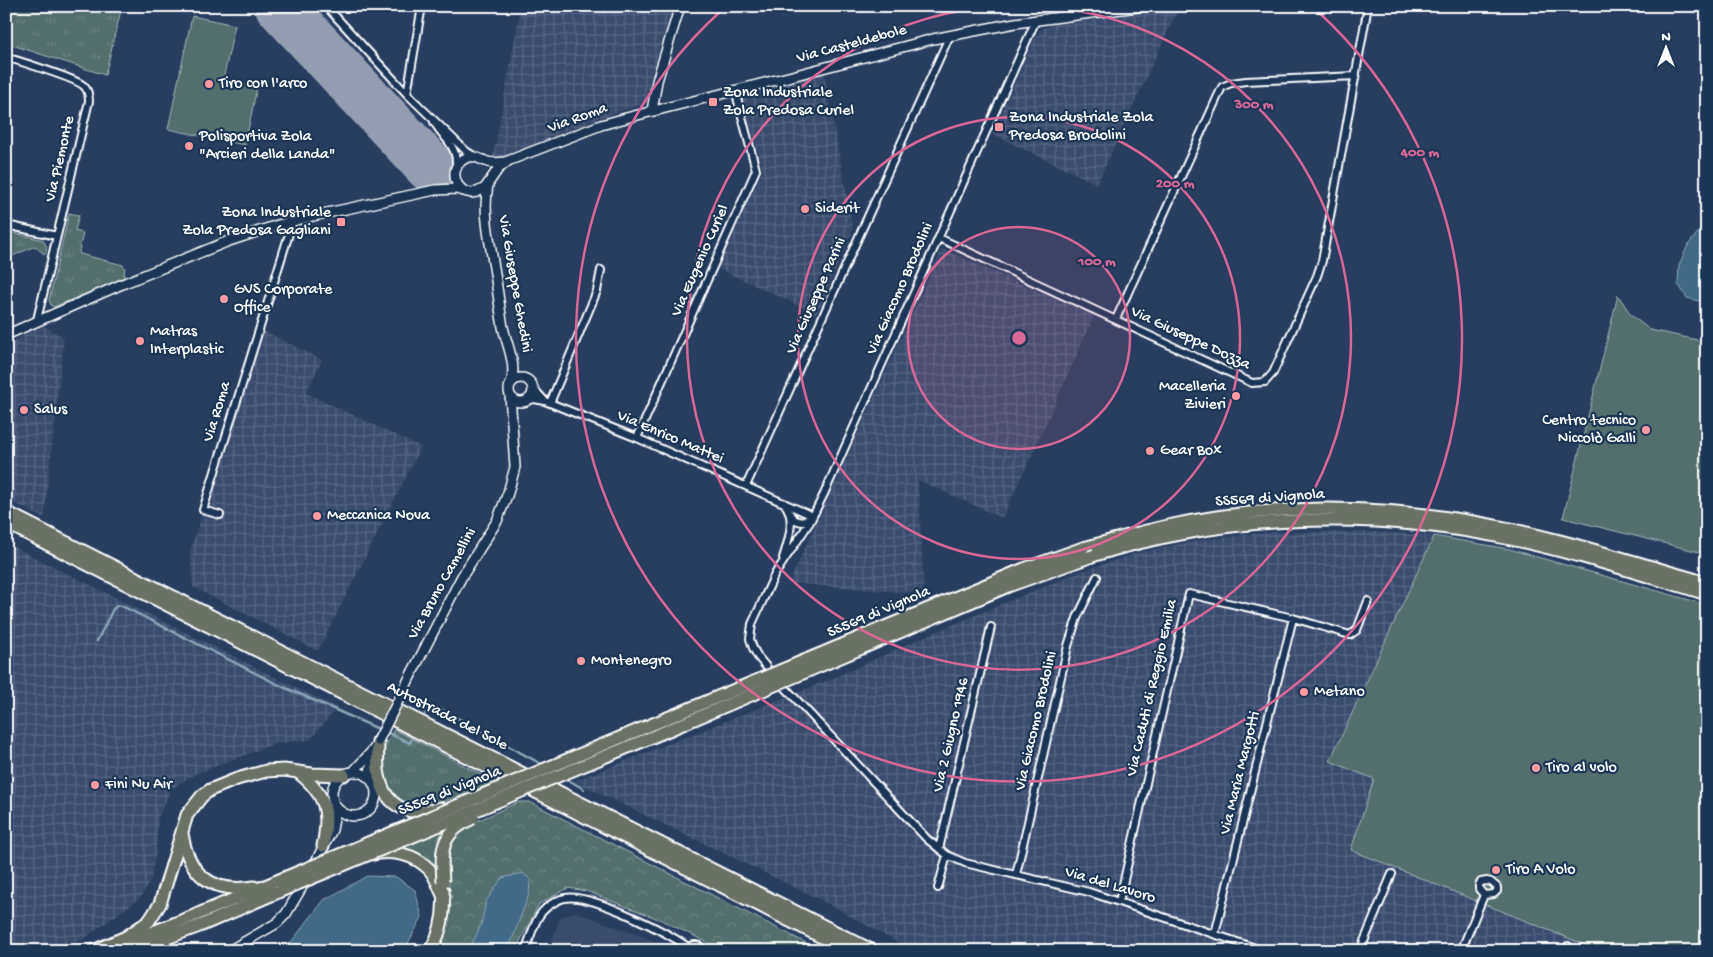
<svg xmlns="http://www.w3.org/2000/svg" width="1713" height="957" viewBox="0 0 1713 957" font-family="'Gochi Hand',sans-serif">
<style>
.built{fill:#3a4b6e}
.industrial{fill:url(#industrial-grid)}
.grass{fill:url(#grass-tufts);stroke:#a8b6b6}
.forest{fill:url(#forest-crowns);stroke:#a8b6b6}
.pitch{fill:#526e6c;stroke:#a8b6b6}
.water{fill:#406b87;stroke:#8ca6b7}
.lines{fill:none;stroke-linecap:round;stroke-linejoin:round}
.stream{stroke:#8ca6b7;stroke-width:2.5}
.runway{stroke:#949eb0;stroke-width:50}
.street-casing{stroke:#fff;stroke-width:10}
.secondary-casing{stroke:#fff;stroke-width:12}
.highway-casing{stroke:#fff;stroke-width:15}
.street{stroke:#1d3557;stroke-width:6}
.secondary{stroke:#1d3557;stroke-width:9}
.highway{stroke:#6a7165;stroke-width:11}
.secondary-bridge-casing{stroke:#fff;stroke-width:12;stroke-linecap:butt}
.highway-bridge-casing{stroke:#fff;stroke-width:15;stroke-linecap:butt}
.secondary-bridge{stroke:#1d3557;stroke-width:9}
.highway-bridge{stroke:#6a7165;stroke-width:11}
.ring{fill:none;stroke:#d76994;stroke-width:2.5}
.poi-dot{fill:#ff9aa2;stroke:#1d3557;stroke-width:2}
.labels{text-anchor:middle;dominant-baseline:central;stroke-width:4.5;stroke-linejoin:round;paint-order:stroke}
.street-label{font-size:16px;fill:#fff;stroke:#1d3557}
.poi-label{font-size:16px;fill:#fff;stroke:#1d3557;text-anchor:start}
.centre{fill:#d76994;stroke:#1d3557;stroke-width:2.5}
.ring-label{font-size:15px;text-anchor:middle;font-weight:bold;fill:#d76994;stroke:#1d3557;stroke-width:4.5;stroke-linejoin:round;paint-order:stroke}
</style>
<defs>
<pattern id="industrial-grid" width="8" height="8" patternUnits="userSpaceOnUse" patternTransform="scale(1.25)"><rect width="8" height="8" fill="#3a4b6e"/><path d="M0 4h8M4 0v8" fill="none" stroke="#586684"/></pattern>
<pattern id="grass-tufts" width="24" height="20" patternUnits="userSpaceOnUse" patternTransform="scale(1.25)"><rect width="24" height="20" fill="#526e6c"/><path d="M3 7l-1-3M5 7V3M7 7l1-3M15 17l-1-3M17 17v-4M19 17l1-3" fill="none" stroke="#6c8482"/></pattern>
<pattern id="forest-crowns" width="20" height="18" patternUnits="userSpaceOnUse" patternTransform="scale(1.25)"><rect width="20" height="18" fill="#526e6c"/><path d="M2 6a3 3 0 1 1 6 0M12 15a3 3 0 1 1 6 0" fill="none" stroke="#6c8482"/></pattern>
</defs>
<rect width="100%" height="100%" fill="#283d60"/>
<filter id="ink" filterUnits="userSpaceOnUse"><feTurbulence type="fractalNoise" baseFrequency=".02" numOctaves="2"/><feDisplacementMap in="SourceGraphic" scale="10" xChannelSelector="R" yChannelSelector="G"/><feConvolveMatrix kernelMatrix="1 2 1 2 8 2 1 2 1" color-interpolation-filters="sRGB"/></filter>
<g filter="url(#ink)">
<path class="built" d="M576 912 649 939 682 951H548L560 917Z"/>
<path class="industrial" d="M521 6H674L645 101 640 105 620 111 497 159 493 158Z
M1178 9 1097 184 992 134 1034 40 1042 29 1055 24Z
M824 74 853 229 817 314 717 268 762 173 761 162 741 96Z
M942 249 1094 316 1037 444 1002 518 918 480 924 591 910 593 789 583Z
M43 325 64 338 44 518 6 499V345Z
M264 331 322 360 306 393 421 447 318 651 193 587 190 551 201 517 207 518 218 474Z
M1274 532H1380L1434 536 1330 760 1374 779 1351 850 1600 951H913L821 900 574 781 701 731 836 677 919 639 1076 573 1141 552 1200 540Z
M6 543 337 708 310 740 276 743 193 775 171 789 158 818 156 850 151 880 140 898 82 940 46 951H6Z"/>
<path class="grass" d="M6 6H122L105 75 6 43Z
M69 213 79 215 75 231 83 233 79 251 80 254 123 265 125 269 123 279 53 307 51 305 49 300Z
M6 231 43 240 47 247 45 255 35 246 6 259Z
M394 729 495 782 458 797 429 806 411 807 395 799 386 790 381 754Z
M448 826C433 848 434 855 440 880L395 849Z"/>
<path class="forest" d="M518 802H530L822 951H725L661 920 586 891 568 888 539 904 515 951H437C442 938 448 925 450 911 454 889 437 850 456 833 465 825 476 822 486 817 497 812 507 807 518 802Z"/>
<path class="pitch" d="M192 16 235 25 223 80 257 87 245 145 168 129Z
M1618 295 1631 315 1650 330 1707 342V554L1563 518Z
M1434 536 1509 549 1707 605V951H1600L1351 850 1374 779 1330 761Z"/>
<path class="water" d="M1707 221V303L1687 298 1678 284 1679 265 1688 245Z
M523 873 530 879 529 894 508 951H469L481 925 486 901 502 878Z
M367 876 396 877 415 890 422 917 404 951H284L324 900Z"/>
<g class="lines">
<path class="stream" d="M97 641 113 609 118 605 124 607 279 685 381 730
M425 714 429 708 434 707 441 709 543 765
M386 732 410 743 412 739
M565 778 584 789"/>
<path class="runway" d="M280 6 430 167"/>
<defs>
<path id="street" d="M326 6 407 94 466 151 474 156
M6 57C21 62 76 78 84 86 88 90 89 95 89 101L37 320
M407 94 422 6
M434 122C444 139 458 146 456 167
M6 225 57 236
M939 238 1252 383 1265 382 1273 373 1317 276 1322 261 1368 6
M1116 319 1222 87 1231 83 1246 81 1356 76
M533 388 544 400
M527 401 534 399 545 401 637 438 813 516
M550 403 597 291 601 270
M637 438 756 170 735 90
M746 486 950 35
M790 513 795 520 802 522 812 517
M220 515 203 510 293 221
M783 558C788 541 797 519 784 503
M773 675 758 657 753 648 750 639 752 624 775 574 810 522 824 494 1036 20
M780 682 927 839 947 855 965 863 1089 892 1264 951
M939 849 991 627
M1016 875 1068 646 1077 618 1097 577
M1487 881 1491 882 1497 887V891L1494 894 1484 895 1479 889V885L1481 882Z
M938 888 947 855
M1119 902 1189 594 1293 618 1350 635 1357 630 1368 601
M1215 934 1293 618
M525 951C530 939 534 921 542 912 547 906 558 899 565 898 590 893 668 932 689 948
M688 951 691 946C696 944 701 945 703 951
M1360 951 1392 874
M1461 951 1484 895
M1567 951 1568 946"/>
<path id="secondary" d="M652 111 657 81 680 6
M488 185C483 210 489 237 493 262 497 283 499 305 503 327 507 346 517 364 511 383
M464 191C452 183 451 165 466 158 473 155 478 158 485 161 491 164 498 163 505 162L601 125 626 118 792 76 933 39 1015 23 1145 6
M6 335 127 282 229 241 278 225 313 216 435 190 456 189 471 193 477 192 485 188 498 169 507 162
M509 390a12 12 0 1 1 24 0a12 12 0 1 1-24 0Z
M413 671 461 578 497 521 508 493 515 467 510 395
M353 772 374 749 378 742
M332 794a22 22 0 1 1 44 0a22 22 0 1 1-44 0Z
M369 778 374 749
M229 951 277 923 286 914 309 875 332 830 335 812 333 800"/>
<path id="highway" d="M6 512 873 951
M6 523 849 951
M1083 548C1111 541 1139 532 1168 526 1262 505 1366 504 1461 520 1545 533 1626 560 1707 583
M1095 555C1229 514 1370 510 1506 538 1574 552 1640 574 1707 594
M378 741C378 750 377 760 378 769 382 805 407 819 440 808
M299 773C326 795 330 811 323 846
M182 833C188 874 211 894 254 887
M374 854C393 850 414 854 429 869 436 876 439 888 444 897
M125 943 191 917 277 881
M93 951 126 937 149 921 160 904 187 815 202 796 210 790 237 779 266 771 284 770 312 774 344 775
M132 951 202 925 278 892
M430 951C442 932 445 913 443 891"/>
</defs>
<use href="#street" class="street-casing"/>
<use href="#secondary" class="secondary-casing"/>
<use href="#highway" class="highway-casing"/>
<use href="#street" class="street"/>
<use href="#secondary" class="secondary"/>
<use href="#highway" class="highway"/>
<defs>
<path id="secondary-bridge" d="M378 741 413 671"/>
<path id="highway-bridge" d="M277 881 1024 569 1083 548
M443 882C441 850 440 833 473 818
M278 892 645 740 1008 586 1095 555"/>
</defs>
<use href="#secondary-bridge" class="secondary-bridge-casing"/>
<use href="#highway-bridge" class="highway-bridge-casing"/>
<use href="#secondary-bridge" class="secondary-bridge"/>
<use href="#highway-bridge" class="highway-bridge"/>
</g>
</g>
<circle cx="1019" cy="338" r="111" fill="#d76994" fill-opacity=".12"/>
<g class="ring">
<circle cx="1019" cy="338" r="111"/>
<circle cx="1019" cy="338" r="221"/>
<path d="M1033 6A332 332 0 1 1 1005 6"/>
<path d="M1315 9A443 443 0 1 1 723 9"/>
</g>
<g class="poi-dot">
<circle cx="209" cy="84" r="5"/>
<rect x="708" y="97" width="10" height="10" rx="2.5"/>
<rect x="994" y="122" width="10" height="10" rx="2.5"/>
<circle cx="189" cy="146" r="5"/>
<circle cx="805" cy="209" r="5"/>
<rect x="336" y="217" width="10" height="10" rx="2.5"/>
<circle cx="224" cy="299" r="5"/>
<circle cx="140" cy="341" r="5"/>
<circle cx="1236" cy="396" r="5"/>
<circle cx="24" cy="410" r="5"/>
<circle cx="1646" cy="430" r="5"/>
<circle cx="1150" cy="451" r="5"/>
<circle cx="317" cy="516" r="5"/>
<circle cx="581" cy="661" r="5"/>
<circle cx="1304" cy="692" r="5"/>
<circle cx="1536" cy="768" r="5"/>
<circle cx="95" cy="785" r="5"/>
<circle cx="1496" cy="870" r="5"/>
</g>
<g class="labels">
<g class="street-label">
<text transform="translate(852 45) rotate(-15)">Via Casteldebole</text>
<text transform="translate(578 119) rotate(-20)">Via Roma</text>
<text transform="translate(61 159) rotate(-77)">Via Piemonte</text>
<text transform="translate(701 261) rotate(-66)">Via Eugenio Curiel</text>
<text transform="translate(514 284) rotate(80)">Via Giuseppe Ghedini</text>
<text transform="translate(901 289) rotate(-66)">Via Giacomo Brodolini</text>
<text transform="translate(817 296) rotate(-66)">Via Giuseppe Parini</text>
<text transform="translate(1190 339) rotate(25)">Via Giuseppe Dozza</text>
<text transform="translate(218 412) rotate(-73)">Via Roma</text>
<text transform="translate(670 438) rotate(23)">Via Enrico Mattei</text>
<text transform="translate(1270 499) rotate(-4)">SS569 di Vignola</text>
<text transform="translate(443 584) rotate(-61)">Via Bruno Camellini</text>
<text transform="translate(879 613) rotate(-23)">SS569 di Vignola</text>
<text transform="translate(1153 688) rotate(-77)">Via Caduti di Reggio Emilia</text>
<text transform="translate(447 717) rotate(27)">Autostrada del Sole</text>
<text transform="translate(1037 721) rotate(-77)">Via Giacomo Brodolini</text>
<text transform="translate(952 735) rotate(-77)">Via 2 Giugno 1946</text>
<text transform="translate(1241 773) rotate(-76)">Via Maria Margotti</text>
<text transform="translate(450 792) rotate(-22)">SS569 di Vignola</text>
<text transform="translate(1110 886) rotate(17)">Via del Lavoro</text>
</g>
<g class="poi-label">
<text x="219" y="84">Tiro con l'arco</text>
<text x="723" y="93">Zona Industriale<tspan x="723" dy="18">Zola Predosa Curiel</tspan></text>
<text x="1009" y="118">Zona Industriale Zola<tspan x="1009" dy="18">Predosa Brodolini</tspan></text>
<text x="199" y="137">Polisportiva Zola<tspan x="199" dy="18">"Arcieri della Landa"</tspan></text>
<text x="815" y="209">Siderit</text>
<text x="331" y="213" text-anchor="end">Zona Industriale<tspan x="331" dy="18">Zola Predosa Gagliani</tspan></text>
<text x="234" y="290">GVS Corporate<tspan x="234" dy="18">Office</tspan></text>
<text x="150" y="332">Matras<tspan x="150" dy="18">Interplastic</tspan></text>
<text x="1226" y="387" text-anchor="end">Macelleria<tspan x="1226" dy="18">Zivieri</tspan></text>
<text x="34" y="410">Salus</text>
<text x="1636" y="421" text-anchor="end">Centro tecnico<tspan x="1636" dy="18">Niccolò Galli</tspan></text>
<text x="1160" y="451">Gear Box</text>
<text x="327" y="516">Meccanica Nova</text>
<text x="591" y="661">Montenegro</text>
<text x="1314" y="692">Metano</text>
<text x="1546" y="768">Tiro al volo</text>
<text x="105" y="785">Fini Nu Air</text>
<text x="1506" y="870">Tiro A Volo</text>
</g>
</g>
<circle cx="1019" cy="338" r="8" class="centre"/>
<g class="ring-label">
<text x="1254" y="108">300 m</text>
<text x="1420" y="156">400 m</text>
<text x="1175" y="187">200 m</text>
<text x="1097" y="265">100 m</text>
</g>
<rect width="1713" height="957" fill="none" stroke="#1d3557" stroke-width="25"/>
<rect x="12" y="12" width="1688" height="932" fill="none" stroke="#fff" stroke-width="2" filter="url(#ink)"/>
<g transform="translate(1666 48)" stroke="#1d3557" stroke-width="4" paint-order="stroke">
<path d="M0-4L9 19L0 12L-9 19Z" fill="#ffffff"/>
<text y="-8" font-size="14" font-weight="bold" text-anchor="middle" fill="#ffffff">N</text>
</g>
</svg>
